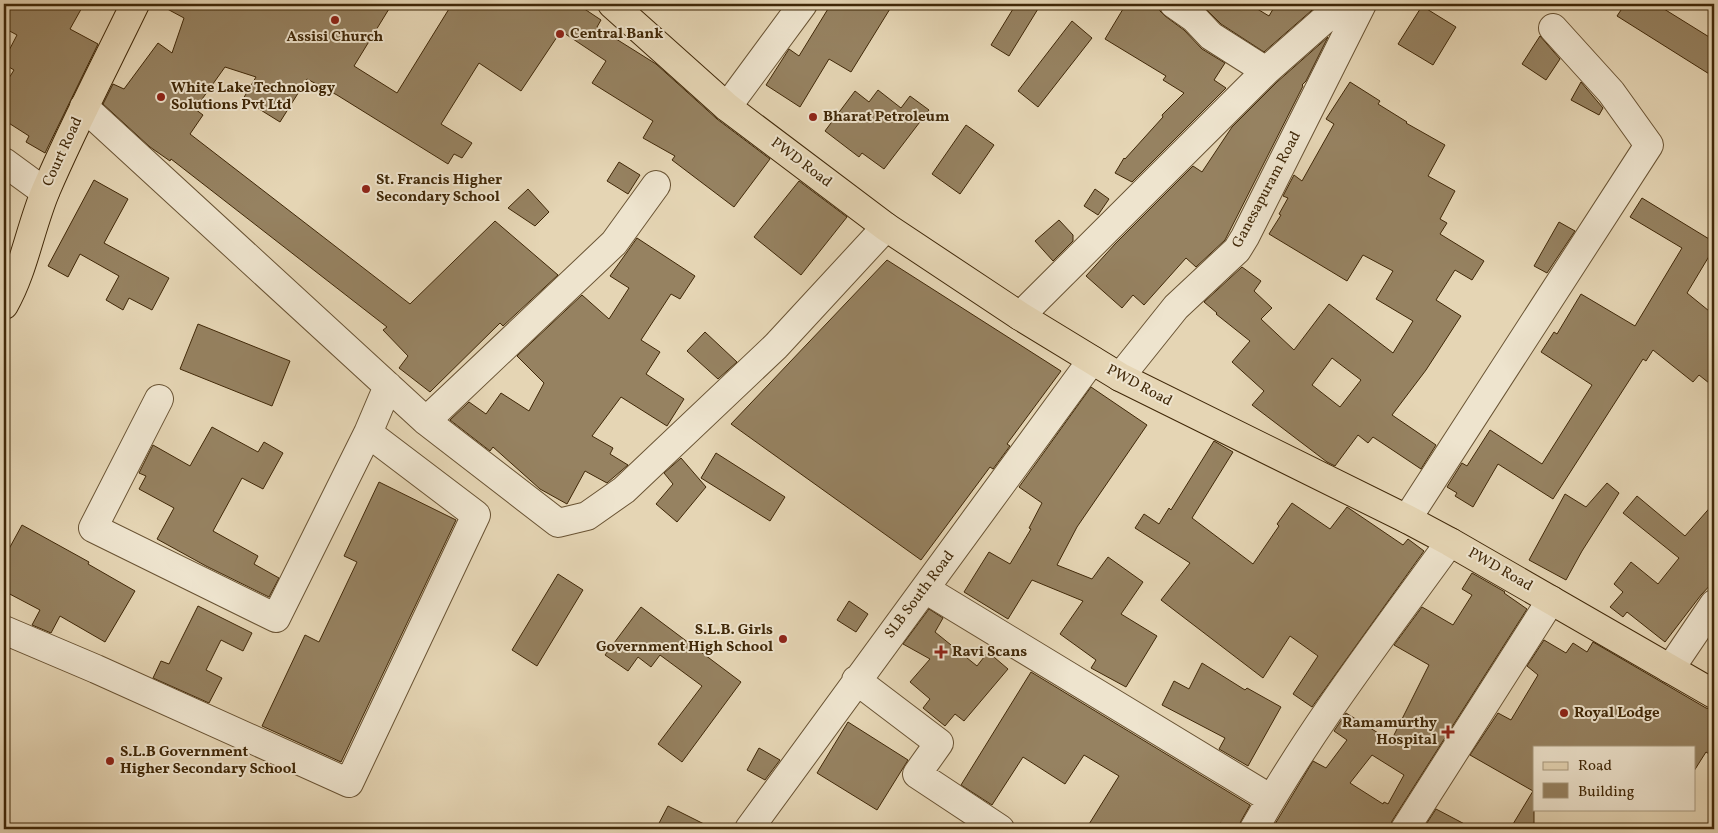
<svg xmlns="http://www.w3.org/2000/svg" width="1718" height="833" viewBox="0 0 1718 833" font-family="Vollkorn,serif">
<style>
.building{fill:#968261;stroke:#402808;fill-rule:evenodd}
.lines{fill:none;stroke-linecap:round;stroke-linejoin:round}
.minor-casing{stroke:#695333;stroke-width:30}
.major-casing{stroke:#402808;stroke-width:30}
.minor{stroke:#eee4ce;stroke-width:28}
.major{stroke:#e5d5b4;stroke-width:28}
.poi-dot{fill:#8f2418;stroke:#eee4ce;stroke-width:2}
.labels{text-anchor:middle;dominant-baseline:central;stroke-width:4;stroke-linejoin:round;paint-order:stroke}
.poi-label{font-size:15px;font-weight:bold;fill:#402808;stroke:#eee4ce;text-anchor:start}
.street-label{font-size:15px;fill:#402808;stroke:#eee4ce}
</style>
<rect width="100%" height="100%" fill="#e5d5b4"/>
<filter id="stains"><feTurbulence type="fractalNoise" baseFrequency=".004" numOctaves="4"/><feColorMatrix values="0 0 0 0 .2 0 0 0 0 .09 0 0 0 0 .02 0 0 0 .5 -.17"/></filter>
<radialGradient id="worn" r=".72"><stop offset=".6" stop-color="#630" stop-opacity="0"/><stop offset="1" stop-color="#630" stop-opacity=".3"/></radialGradient>
<path class="building" d="M4 4H84L70 29 98 44 45 153 26 142 29 136 4 120V86L14 70 4 64V60L17 35 4 28Z
M158 4H392L354 66 397 93 452 4H577L601 20 597 27 656 64 717 119 770 159 734 207 672 160 675 156 643 138 653 121 592 83 606 61 561 31 521 91 479 63 441 124 472 143 462 158 454 154 448 164 337 95 307 79 280 122 243 99 256 77 225 67 195 109 203 115 190 134 410 304 495 221 558 275 503 326 500 323 430 392 399 368 408 356 383 330 387 327 171 159 170 161 150 147 103 104 113 84 124 89 158 43 172 53 184 18Z
M831 4H893L851 72 829 59 800 107 766 85 789 49 799 56Z
M1016 4H1041L1009 56 991 45Z
M1126 4H1159L1160 11 1165 16 1184 30 1202 49 1225 63 1214 80 1226 88 1132 182 1115 173 1124 158 1125 159 1163 117 1162 115 1184 93 1163 80 1166 76 1105 39Z
M1201 4H1249L1269 16 1276 4H1319L1264 52 1221 24Z
M1625 4H1656L1714 40V77L1617 16Z
M1422 6 1456 27 1433 65 1398 44Z
M1072 21 1092 38 1038 107 1018 91Z
M1540 36 1560 59 1546 80 1522 64Z
M1328 37 1306 81 1302 85 1303 86 1225 240 1196 267 1186 258 1144 305 1133 295 1122 308 1086 276 1115 244 1193 166 1202 172 1232 127 1277 82Z
M1350 82 1380 101 1378 104 1407 122 1406 123 1445 145 1428 176 1455 191 1440 219 1447 223 1440 234 1484 261 1472 280 1455 270 1436 300 1461 316 1426 370 1392 415 1436 445 1421 469 1373 437 1368 443 1358 435 1335 466 1327 462 1252 405 1264 391 1232 362 1250 341 1216 314 1217 313 1204 302 1242 267 1261 281 1254 291 1272 308 1261 319 1294 350 1329 304 1393 353 1413 321 1376 299 1393 271 1363 255 1347 281 1269 234 1281 215 1279 214 1288 198 1283 196 1294 175 1302 181 1334 124 1326 119ZM1332 358 1361 380 1340 407 1312 385Z
M1581 82 1603 108 1599 115 1571 100Z
M878 90 901 108 910 96 929 110 884 169 862 153 859 157 825 131 855 91 869 102Z
M966 125 994 145 960 194 932 174Z
M619 162 640 175 628 194 607 181Z
M94 180 128 199 104 243 169 278 152 310 129 298 123 310 106 300 119 276 80 254 68 277 48 266Z
M799 181 847 217 801 275 754 237Z
M528 189 549 212 535 226 508 208Z
M1095 189 1109 199 1098 215 1084 206Z
M1642 198 1714 242V248L1687 293 1714 315V387L1699 375 1693 382 1653 350 1646 361 1643 359 1553 499 1498 464 1473 507 1455 496 1457 493 1447 487 1462 463 1467 466 1490 430 1542 464 1592 385 1541 352 1554 332 1557 334 1581 294 1635 326 1682 248 1630 217Z
M1059 220 1073 235V241L1053 261 1035 241Z
M1559 222 1575 231 1547 273 1534 266Z
M637 238 695 276 680 299 671 294 641 340 660 352 646 374 684 399 667 426 621 397 592 436 613 448 610 454 628 465 607 483 585 471 567 504 540 489 493 447 490 451 450 420 469 402 486 414 501 393 529 411 544 383 517 356 582 295 609 319 629 288 610 276Z
M887 260 1061 371 1007 444 1010 446 993 469 990 467 921 560 731 424Z
M198 324 290 361 272 406 180 369Z
M705 332 737 362 718 379 687 351Z
M1091 387 1147 425 1077 527 1057 565 1092 579 1108 557 1143 582 1121 614 1157 636 1126 687 1091 668 1096 660 1060 634 1083 601 1032 580 1008 619 964 592 989 552 1010 564 1031 529 1029 528 1042 503 1019 487Z
M212 427 258 452 264 442 283 453 263 489 242 478 213 531 258 556 254 564 279 578 269 597 206 566 157 539 174 508 139 489 146 476 139 473 153 445 190 466Z
M1214 441 1233 452 1192 518 1253 564 1279 526 1277 524 1292 503 1330 529 1347 507 1403 545 1408 539 1424 551 1312 707 1293 694 1318 656 1290 636 1263 678 1161 600 1190 563 1135 528 1144 514 1159 524 1169 508 1171 510Z
M716 453 785 497 770 521 701 478Z
M681 458 706 487 677 522 656 504 673 484 664 473Z
M379 482 456 520 341 762 262 726 305 635 319 642 357 562 344 556Z
M1607 483 1619 493 1582 551 1566 580 1529 560 1565 494 1586 507Z
M1637 496 1685 536 1714 503V581L1701 595 1665 642 1627 612 1623 617 1610 607 1623 592 1614 584 1631 562 1658 584 1679 558 1623 513Z
M22 525 89 562 88 564 135 591 105 642 60 616 51 633 32 625 40 610 4 591V558Z
M1472 573 1505 592 1504 593 1527 609 1392 821 1390 829H1272L1313 761 1326 768 1347 740 1334 731 1346 713 1391 741 1429 665 1394 645 1422 607 1453 625 1472 595 1462 589ZM1372 755 1404 775 1388 804 1384 802 1383 804 1350 783Z
M558 574 583 590 537 666 512 650Z
M849 601 868 614 856 632 837 620Z
M198 606 252 633 243 651 221 640 206 670 222 678 209 703 153 678 161 661 169 664Z
M641 607 741 682 682 762 658 744 702 686 660 655 651 667 638 657 628 671 605 655Z
M929 609 943 618 935 632 977 666 988 652 1008 669 964 721 955 714 945 726 923 708 930 699 910 682 930 659 903 644Z
M1544 640 1566 653 1573 643 1587 652 1593 642 1706 708 1714 710V757L1706 752 1694 771V747H1534V829H1510L1533 791 1470 755 1498 713 1511 720 1538 675 1527 666Z
M1202 663 1245 690 1247 688 1281 707 1248 766 1219 749 1225 738 1162 705 1174 681 1189 689Z
M1031 672 1250 805 1241 821 1238 829H1230L1220 823 1216 829H1086L1119 776 1084 755 1065 784 1023 757 992 805 961 785Z
M848 722 908 760 877 810 817 773Z
M759 748 780 760 765 780 747 770Z
M668 806 714 829H656Z
M1436 809 1474 829H1423Z"/>
<g class="lines">
<defs>
<path id="minor" d="M1174 4 1194 18 1211 36 1266 71
M84 107 426 421 558 523 587 516 624 490 776 346 886 227
M727 107 803 4
M4 162 45 192
M1020 316 1266 71 1342 4
M1120 377 1176 307 1237 250 1245 237 1362 4
M159 399 93 528 276 618 368 433 388 386
M426 421 614 243 656 185
M1407 519 1649 145 1611 92 1553 28
M925 589 1271 799
M4 630 96 669 349 783 476 515 368 433
M1670 669 1714 604
M856 680 939 743 917 774 1000 829
M749 829C862 672 978 517 1092 360
M1254 829C1311 728 1382 636 1450 542
M1405 829 1551 600"/>
<path id="major" d="M612 4 727 107 886 227 1020 316 1120 377 1407 519 1450 542 1714 694
M4 305C24 270 30 228 46 190 73 127 105 66 135 4"/>
</defs>
<use href="#minor" class="minor-casing"/>
<use href="#major" class="major-casing"/>
<use href="#minor" class="minor"/>
<use href="#major" class="major"/>
</g>
<g class="poi-dot">
<circle cx="335" cy="20" r="5"/>
<circle cx="560" cy="34" r="5"/>
<circle cx="161" cy="97" r="5"/>
<circle cx="813" cy="117" r="5"/>
<circle cx="366" cy="189" r="5"/>
<circle cx="783" cy="639" r="5"/>
<path d="M938.5 644.5h5v5h5v5h-5v5h-5v-5h-5v-5h5z"/>
<circle cx="1564" cy="713" r="5"/>
<path d="M1445.5 724.5h5v5h5v5h-5v5h-5v-5h-5v-5h5z"/>
<circle cx="110" cy="761" r="5"/>
</g>
<g class="labels">
<g class="poi-label">
<text x="570" y="34">Central Bank</text>
<text x="335" y="37" text-anchor="middle">Assisi Church</text>
<text x="171" y="88">White Lake Technology<tspan x="171" dy="17">Solutions Pvt Ltd</tspan></text>
<text x="823" y="117">Bharat Petroleum</text>
<text x="376" y="180">St. Francis Higher<tspan x="376" dy="17">Secondary School</tspan></text>
<text x="773" y="630" text-anchor="end">S.L.B. Girls<tspan x="773" dy="17">Government High School</tspan></text>
<text x="952" y="652">Ravi Scans</text>
<text x="1574" y="713">Royal Lodge</text>
<text x="1437" y="723" text-anchor="end">Ramamurthy<tspan x="1437" dy="17">Hospital</tspan></text>
<text x="120" y="752">S.L.B Government<tspan x="120" dy="17">Higher Secondary School</tspan></text>
</g>
<g class="street-label">
<text transform="translate(63 152) rotate(-65)">Court Road</text>
<text transform="translate(801 163) rotate(37)">PWD Road</text>
<text transform="translate(1267 190) rotate(-62)">Ganesapuram Road</text>
<text transform="translate(1139 386) rotate(28)">PWD Road</text>
<text transform="translate(1500 570) rotate(30)">PWD Road</text>
<text transform="translate(920 595) rotate(-53)">SLB South Road</text>
</g>
</g>
<rect width="1718" height="833" fill="none" stroke="#e5d5b4" stroke-width="20"/>
<rect x="5" y="5" width="1708" height="823" fill="none" stroke="#402808" stroke-width="2.5"/>
<rect x="10" y="10" width="1698" height="813" fill="none" stroke="#402808"/>
<rect x="1533" y="746" width="162" height="65" fill="#eee4ce" stroke="#a8997f"/>
<rect x="1543" y="762" width="25" height="8" fill="#e5d5b4" stroke="#a8997f"/>
<text x="1578" y="770" font-size="15" fill="#402808">Road</text>
<rect x="1543" y="783" width="25" height="15" fill="#968261" stroke="#a8997f"/>
<text x="1578" y="796" font-size="15" fill="#402808">Building</text>
<rect width="100%" height="100%" filter="url(#stains)"/>
<rect width="100%" height="100%" fill="url(#worn)"/>
</svg>
